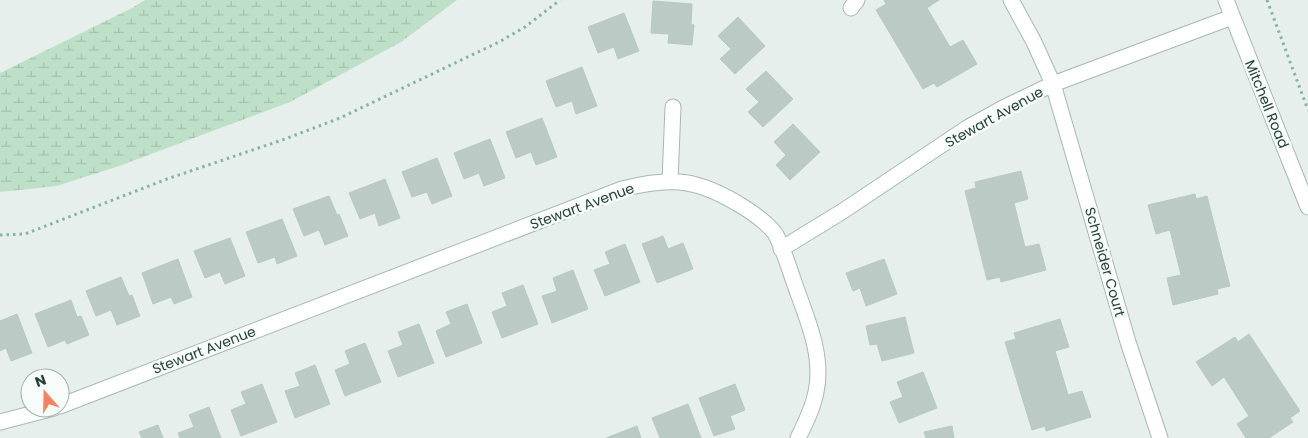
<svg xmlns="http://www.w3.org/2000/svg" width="1308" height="438" viewBox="0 0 1308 438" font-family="Poppins,sans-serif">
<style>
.wetland{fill:url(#wetland-marsh)}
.building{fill:#bbcac4;stroke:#b8c9c2}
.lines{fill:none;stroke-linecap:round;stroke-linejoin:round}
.minor-casing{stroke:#a8b8b2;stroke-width:17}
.path{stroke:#86b3a5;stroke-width:3;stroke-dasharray:2.5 4;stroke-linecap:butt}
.minor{stroke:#fff;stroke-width:15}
.labels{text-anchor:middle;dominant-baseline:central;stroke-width:5;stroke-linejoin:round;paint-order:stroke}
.street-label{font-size:14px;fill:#24423a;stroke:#f7fbf9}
</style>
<defs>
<pattern id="wetland-marsh" width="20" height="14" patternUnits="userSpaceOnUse" patternTransform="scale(1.25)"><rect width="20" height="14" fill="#bfe0c8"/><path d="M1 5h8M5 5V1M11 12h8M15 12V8" fill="none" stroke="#a4c1ad"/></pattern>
</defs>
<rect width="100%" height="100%" fill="#e6efeb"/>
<path class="wetland" d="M145 0H457L401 42 290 102 119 166 57 186 0 192V73L132 8Z"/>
<path class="building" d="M884 0H939L927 8 950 47 963 40 977 64 937 87 934 83 923 89 876 10 886 4Z
M653 1 692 4 691 24 694 25 692 45 668 43 669 34 651 33Z
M624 13 639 51 618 59 614 47 598 53 588 27Z
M738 17 765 46 735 74 720 59 731 49 718 36Z
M582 67 597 106 576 114 572 101 556 107 546 81Z
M766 71 793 99 763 127 748 112 759 102 746 89Z
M542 118 557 157 536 165 531 152 516 158 506 132Z
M793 124 820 152 790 180 776 165 786 155 774 142Z
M490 139 505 178 484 186 479 173 464 179 454 153Z
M437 158 452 196 432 204 427 192 412 197 402 172Z
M1021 171 1028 199 1014 203 1025 247 1039 244 1046 270 1001 282 1000 277 987 280 965 191 976 188 975 182Z
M385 179 400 218 379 226 375 213 360 219 349 193Z
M1195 194 1196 199 1207 196 1230 286 1217 289 1218 294 1173 305 1167 278 1181 275 1170 230 1156 234 1148 205Z
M329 196 337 215 339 214 348 236 325 245 319 230 304 236 293 209Z
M282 219 297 256 277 264 275 257 258 263 246 232Z
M663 236 668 249 683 243 693 269 657 283 642 244Z
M230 238 245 276 225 284 220 272 205 278 194 251Z
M625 244 640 282 605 296 594 270 610 264 605 252Z
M178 259 192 297 174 304 171 297 153 304 142 273Z
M884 259 897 294 866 306 860 288 853 291 846 273Z
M573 270 588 309 552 323 542 296 557 291 553 278Z
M121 277 129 296 132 295 140 316 117 325 111 310 96 316 86 291Z
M523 285 538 324 502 338 492 312 507 306 502 293Z
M71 300 77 317 81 316 89 335 67 344 65 340 48 347 35 314Z
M467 304 482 343 446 357 436 331 451 324 446 312Z
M17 314 32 353 11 361 6 348 0 351V321Z
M905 317 914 353 882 361 877 344 870 345 866 326Z
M1060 319 1069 347 1055 351 1068 395 1082 391 1091 417 1046 431 1045 426 1032 430 1005 342 1016 339 1014 333Z
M419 324 434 363 398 377 388 351 403 345 398 332Z
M1249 334 1300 411 1290 418 1293 422 1269 438H1246L1237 424 1249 416 1224 377 1212 386 1196 362 1235 337 1238 342Z
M365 343 381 382 345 396 335 370 350 364 345 351Z
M315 365 330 404 295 418 285 391 300 386 295 373Z
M923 372 937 408 899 423 890 402 903 397 897 382Z
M262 384 277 422 241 436 231 410 246 404 241 392Z
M735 384 745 410 730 416 735 429 714 436 699 398Z
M688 404 701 438H660L652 418Z
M209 407 221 438H180L178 433 194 427 189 415Z
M158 425 163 438H142L139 432Z
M637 426 641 438H606Z
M952 426 954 438H926L924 432Z"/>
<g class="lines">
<defs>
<path id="minor" d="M1011 0 1034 42 1053 84 1128 342 1160 438
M1226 0 1308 207
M851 8 857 0
M670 181 673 107
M781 249 843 211 967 128 1003 108 1053 84 1232 17
M60 406 622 189C674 176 699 179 745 208 753 213 771 226 776 235 785 252 792 278 799 296 810 326 823 359 816 392 813 408 805 424 798 438
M0 422 54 408"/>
</defs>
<use href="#minor" class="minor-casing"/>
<path class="path" d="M1267 0 1308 110
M0 235 25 234 167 179 285 139 340 118 499 42 525 27 560 0"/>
<use href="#minor" class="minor"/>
</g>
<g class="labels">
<g class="street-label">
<text transform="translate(1267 104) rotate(68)">Mitchell Road</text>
<text transform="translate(994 117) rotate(-29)">Stewart Avenue</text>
<text transform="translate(582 206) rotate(-20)">Stewart Avenue</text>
<text transform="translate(1105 262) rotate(74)">Schneider Court</text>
<text transform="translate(204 350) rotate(-21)">Stewart Avenue</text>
</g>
</g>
<g transform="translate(45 393) rotate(340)"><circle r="24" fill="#f7fbf9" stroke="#a3b1ad"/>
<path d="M0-4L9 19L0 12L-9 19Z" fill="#f4845f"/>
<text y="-8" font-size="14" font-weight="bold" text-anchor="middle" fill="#24423a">N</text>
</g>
</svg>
